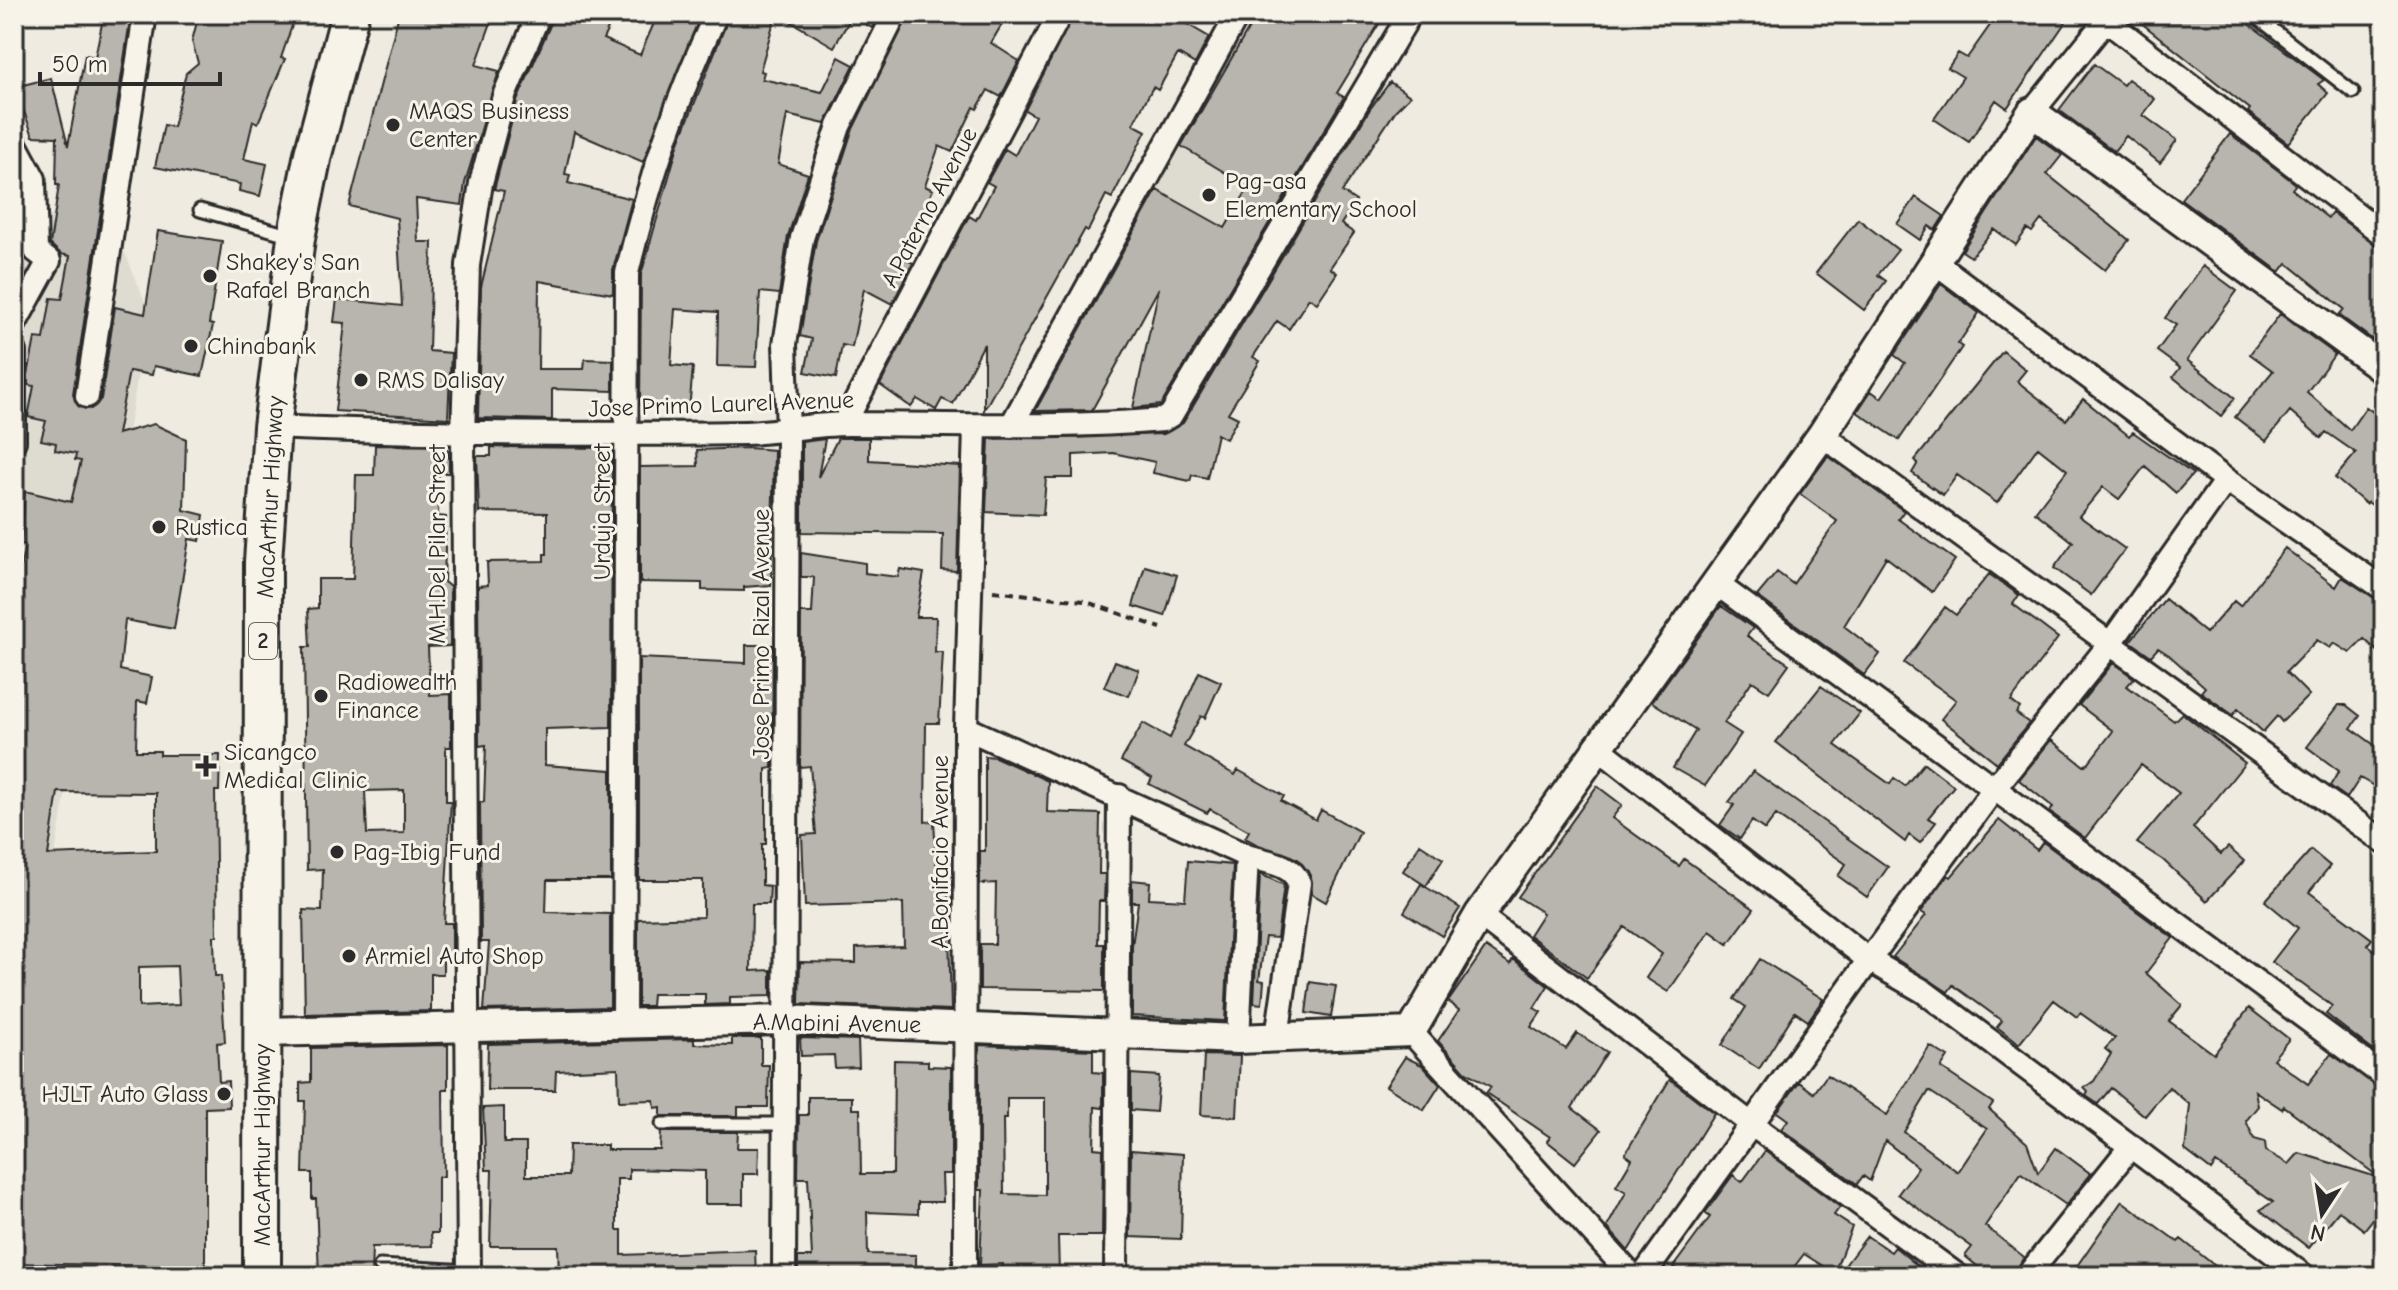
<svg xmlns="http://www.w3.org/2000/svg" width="2398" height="1290" viewBox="0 0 2398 1290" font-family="'Comic Neue',sans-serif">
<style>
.built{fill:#dedbd1}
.building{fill:#b8b5ae;stroke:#2b2b2b;stroke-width:2;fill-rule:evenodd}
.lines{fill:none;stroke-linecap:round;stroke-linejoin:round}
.service-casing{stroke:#2b2b2b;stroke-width:17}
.minor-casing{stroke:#2b2b2b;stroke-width:28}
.tertiary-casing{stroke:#2b2b2b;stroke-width:34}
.trunk-casing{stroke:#2b2b2b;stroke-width:42}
.path{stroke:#2b2b2b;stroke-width:4;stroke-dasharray:8 6;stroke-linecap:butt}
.service{stroke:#f7f3e8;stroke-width:11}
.minor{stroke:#f7f3e8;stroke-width:22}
.tertiary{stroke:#f7f3e8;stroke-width:28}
.trunk{stroke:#f7f3e8;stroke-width:36}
.poi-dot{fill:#2b2b2b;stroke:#f7f3e8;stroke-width:3}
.labels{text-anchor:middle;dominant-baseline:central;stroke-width:6;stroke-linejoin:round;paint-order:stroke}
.shield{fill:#f7f3e8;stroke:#686764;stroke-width:2}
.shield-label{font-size:22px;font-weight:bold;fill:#2b2b2b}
.poi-label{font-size:24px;fill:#2b2b2b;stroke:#f7f3e8;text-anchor:start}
.street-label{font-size:24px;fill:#2b2b2b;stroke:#f7f3e8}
</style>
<rect width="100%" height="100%" fill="#efebe0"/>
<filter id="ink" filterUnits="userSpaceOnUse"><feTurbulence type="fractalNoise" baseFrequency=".0125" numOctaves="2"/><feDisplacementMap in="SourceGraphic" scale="16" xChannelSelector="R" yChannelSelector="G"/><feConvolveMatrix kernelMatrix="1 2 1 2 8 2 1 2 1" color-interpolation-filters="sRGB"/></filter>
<g filter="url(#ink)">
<path class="built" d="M1190 111 1288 173 1228 276 1130 216Z
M40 213 91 227 113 224 149 311 14 1090V361L29 224Z"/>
<path class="building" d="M104 14H131L73 394 78 406 91 409 101 399 115 307 145 314 158 231 222 241 209 324 213 325 202 376 154 366 152 375 129 371 117 434 154 424 186 439 184 510 204 515 200 541 189 539 174 629 125 620 120 670 152 677 147 703 137 701 136 751H160V755H220L219 791H215L217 936H214L215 976H221L225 1042 217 1043 219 1082 228 1081 229 1107 205 1108V1267L14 1263V579L18 580 25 545 21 544 25 491 71 502 81 461 75 460 76 454 55 450 56 443 41 440 46 421 28 417 34 386 28 385V375L35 338 44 339 51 298 62 299 70 256 61 254 50 244 59 185H56L57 137 33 136 15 87 51 78 68 146 85 55 95 57ZM58 792 156 793V851L48 855ZM177 966 179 1005 139 1007V967Z
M199 14H296L281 58 285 59 258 123 253 121 244 159 267 164 260 196 239 191 240 184 155 167 164 125 173 127 186 73 198 63 192 41Z
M399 14H494L476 65 499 71 465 183 462 205 416 199 418 242H432L429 351 451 353 448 418 335 411 345 323 334 322 337 299 402 306 397 218 349 206Z
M555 14H615L603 39 640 55 658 14H701L643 162 574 132 565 174 570 175 568 183 632 199 613 270V294L539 281 538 369H584L585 359 613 360V391L552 389V420L478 418 481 287 504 191 494 189 495 186 517 101Z
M730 14H776L760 71 764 72 762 79 822 92 839 57 854 65 825 124 787 115 778 164 808 174 788 236 779 294 760 292 756 367 717 366 718 312 675 309 671 365 693 367 689 410 640 405 641 275 678 145Z
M778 14H879L872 28 852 16 834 47Z
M909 14H1008L991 43 1019 61 1001 97 988 90 977 109 974 107 952 152 939 146 925 186 933 190 900 256 913 263 892 304 864 289 852 347 842 345 836 378 805 372 812 339 800 336 816 241 852 131Z
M1074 14H1184L1180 20 1209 37 1195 64 1178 54 1158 90 1153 87 1133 124 1146 131 1112 198 1106 195 1088 231 1085 229 984 410V344L953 404 942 399 936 410 917 399 911 407 880 385 969 216 976 220 994 186 987 182 1005 149 1015 155 1035 116 1025 110Z
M1257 14H1385L1337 93 1344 97 1161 405 1133 408 1159 288 1092 410 1035 411 1157 190 1225 228 1249 187 1181 146Z
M1998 14H2071L2007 108 1996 100 1969 142 1934 119 1963 77 1948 68 1958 53 1967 58Z
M2130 14H2236L2324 80 2318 84 2328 93 2288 143 2248 112 2250 109Z
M2094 64 2123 85 2128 79 2155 99 2143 115 2177 140 2160 163 2126 136 2114 151 2059 110Z
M1390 82 1410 96 1396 110 1342 192 1356 201 1341 224 1354 233 1330 268 1337 273 1317 303 1309 298 1289 329 1277 321 1253 357 1260 361 1228 413 1238 418 1226 439 1217 434 1207 478 1192 475 1190 481 1153 473 1155 462 1113 453 1073 455V478H1046L1043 515 986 512 989 439 1164 434 1183 423 1370 109Z
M2230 134 2296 184 2292 189 2328 218 2332 213 2384 249V348L2339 315 2344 309 2287 263 2280 272 2181 199Z
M2036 136 2062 155 2047 174 2129 240 2105 270 2041 220 2032 232 2027 229 2016 245 1994 229 1971 257 1962 251Z
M1916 197 1944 216 1935 230 1929 226 1920 240 1897 224Z
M1858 219 1898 250 1878 275 1886 281 1864 310 1816 273Z
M2203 266 2237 291 2187 360 2235 398 2221 416 2173 377 2180 368 2157 351 2176 325 2165 318Z
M1941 284 1979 313 1958 344 1962 347 1899 440 1857 412 1871 391 1881 398 1905 363 1894 355Z
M2280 314 2335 354 2307 392 2350 430 2366 407 2384 420V514L2368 502 2366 504 2335 478 2356 453 2326 432 2321 438 2290 411 2266 441 2235 417 2273 371 2250 354Z
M2003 351 2026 370 2017 381 2066 420 2083 399 2129 436 2133 432 2193 474 2176 493 2145 466 2119 499 2103 487 2079 516 2125 549 2091 595 2054 568 2073 542 2035 512 2067 470 2038 447 1997 503 1957 475 1943 495 1912 473 1918 463 1915 460Z
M838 438H869V460L960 466 957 571 942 570 943 534 802 532V442L825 439 818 477Z
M375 445 447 446 449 457V473H439L438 516 446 517 444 582 450 587V646L428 647 430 695 451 694V747H446V801H451L444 923H452V956H443V974H431V1011L305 1014 303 910 322 911 323 869 307 870 304 647H310L308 609 318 608V579H353L356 475H374ZM404 790V833L367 834 365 791Z
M491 447 612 448 611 727 545 729V765L611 770V880H547L546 912 610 914V1007L484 1010 489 942H481L480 802H484L486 745 479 746 478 586 488 585 487 562 544 561V554H547V513L479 512 477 456H491Z
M749 448 774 450 771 585 744 587V591L702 590V583L640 582V467L698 466 697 450Z
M1828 456 1904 511 1898 519 1955 560 1932 592 1886 557 1844 626 1880 654 1864 675 1757 596 1777 572 1793 584 1837 521 1800 494Z
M2285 548 2336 587 2342 577 2384 604V657L2364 639 2350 653 2334 643 2330 648 2317 640 2286 672 2309 695 2282 722 2277 716 2263 732 2238 709 2233 715 2201 692 2205 687 2169 655 2158 648 2151 656 2130 641 2165 599 2206 633 2234 601 2240 606Z
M801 553 865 563V573L898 577 900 569 924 573 916 617H936L935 652H943L939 723H926L925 822 934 821 938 890H948L951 1010 799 1004 800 962 856 963V948L904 946 903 903 805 906 802 835 816 834 810 766 800 767 801 613H812L814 577H801Z
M1145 566 1177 575 1165 616 1133 606Z
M1989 574 2019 595 2013 604 2058 638 2011 701 2020 708 2016 713 2029 723 1997 763 1941 719 1956 700 1904 663 1945 607 1956 615Z
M1721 606 1753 628 1747 636 1789 664 1769 692 1752 681 1724 723 1741 734 1705 786 1673 768 1696 730 1652 702Z
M746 645H773L772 768 766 769V844H762V885L770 886 769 904H752L751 971 771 970V996L730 997V1004L705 1005V994H652L651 1006H638V919L703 917V880H639V658L746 663Z
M1115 661 1139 670 1129 696 1104 687Z
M2113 663 2134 678 2127 686 2174 721 2182 713 2245 763 2193 828 2221 854 2228 847 2244 861 2207 901 2163 860 2137 843 2179 793 2141 765 2085 838 2050 812 2053 807 2019 780 2051 740 2084 766 2089 762 2113 731 2079 705Z
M1199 672 1221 682 1205 718 1201 716 1184 746 1235 775 1238 770 1284 796 1281 801 1316 820 1321 810 1360 832 1326 902 1312 894 1311 877 1298 859 1256 844 1245 838 1249 831 1210 809 1207 813 1149 784 1152 778 1121 761 1143 723 1170 738Z
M1821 686 1860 713 1835 745 1890 784 1894 778 1905 786 1924 763 1954 786 1928 818 1936 822 1920 843 1909 835 1905 842 1776 742Z
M2339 705H2346L2360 716 2351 728 2384 752V792L2360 778 2347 798 2330 786 2339 771 2307 747Z
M985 756 995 757 1048 781 1047 812 1100 814 1099 874H1105L1104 901H1099L1098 944H1104V991L980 989V944H995L996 883 980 884V851H985Z
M1753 771 1888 867 1867 897 1838 876 1846 864 1776 815 1765 830 1752 821 1740 839 1720 825 1734 805 1729 802Z
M1597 786 1622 805 1612 818 1679 866 1684 859 1754 909 1728 944 1710 931 1668 992 1646 978 1662 954 1624 927 1587 978 1529 935 1543 913 1518 897Z
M1999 820 2037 850 2043 842 2173 938 2146 973 2182 1005 2169 1021 2214 1054 2249 1008 2289 1039 2273 1059 2308 1084 2331 1054 2384 1090V1205L2364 1230 2339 1211 2309 1248 2260 1210 2273 1202 2216 1163 2211 1170 2185 1150 2190 1105 2169 1087 2145 1116 2111 1088 2098 1104 2086 1096 2088 1092 2084 1088 2094 1081 2111 1054 2105 1049 2115 1038 2080 1013 2077 1017 2054 1000 2019 1044 1997 1027 2002 1021 1953 985 1948 992 1893 957 1926 915 1921 912 1948 875 1951 877ZM2255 1091 2282 1109 2284 1106 2380 1178 2299 1153 2289 1164 2266 1151 2265 1142 2254 1139 2246 1121 2258 1106Z
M1420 844 1443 859 1426 886 1403 871Z
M2311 850 2330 866 2309 892 2372 939 2367 945 2384 957V1059L2326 1014 2332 1006 2272 962 2298 928 2265 901Z
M1188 861 1233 865 1225 1021 1132 1016V946L1138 902H1132V880L1150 882 1149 898 1185 900Z
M1260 874 1284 885 1277 938 1265 937 1259 980 1264 981 1262 1004 1254 1003Z
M1421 884 1460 908 1442 936 1404 912Z
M1486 947 1510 964 1513 959 1548 986 1534 1008 1541 1012 1531 1027 1566 1049 1577 1033 1607 1052 1572 1108 1601 1130 1575 1163 1547 1141 1550 1137 1486 1093 1491 1087 1465 1071 1438 1041 1459 1010 1448 1002Z
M1760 959 1823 999 1808 1021 1795 1012 1759 1069 1722 1045 1746 1007 1734 999Z
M1310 982 1336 986 1331 1017 1306 1013Z
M732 1038H761V1065H769L768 1107H738V1116H661V1107L655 1108 654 1100 619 1101 618 1068 556 1071 555 1090H487L488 1044 694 1039V1044L732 1045Z
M800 1038 858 1040 859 1067 835 1068 834 1055 801 1056Z
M448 1045V1089H443L444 1177H438V1233H431L432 1246 372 1247 371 1276H319L316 1199H312V1173H303L305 1101H300V1083L311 1082V1048Z
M979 1045 1093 1050V1072L1103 1073V1108L1095 1107 1094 1148 1103 1149 1102 1236H1058L1059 1274 1003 1275V1264L980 1265 983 1190H979ZM1007 1098H1045V1195L1004 1194 1003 1119H1007Z
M1930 1046 1948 1057 1941 1068 1993 1103 1989 1109 2027 1143 2038 1173 2056 1148 2091 1174 2066 1205 2021 1173 1985 1226 2024 1257 2013 1276H1989L1965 1256 1972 1247 1898 1194 1918 1167 1885 1141 1870 1181 1863 1176 1857 1184 1781 1129 1788 1120 1777 1112 1799 1082 1814 1093 1827 1075 1887 1115ZM1929 1091 1987 1129 1958 1172 1904 1132Z
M1204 1055 1240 1056 1237 1117 1201 1115Z
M1405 1057 1422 1065 1440 1085 1424 1110 1386 1086Z
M894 1060 928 1061V1066L951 1067V1174H942L943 1202H918V1214L867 1212 868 1254 916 1255V1276H798V1257H812L808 1178H798L799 1115H808V1097H852V1109H860L861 1174H893Z
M1131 1074 1159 1076 1156 1112 1131 1110Z
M1670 1079 1714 1113 1628 1251 1607 1227 1626 1192 1616 1186 1632 1159 1625 1154Z
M504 1107V1143H526V1176H568L569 1145H607V1150H660L661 1132H738L737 1148H759L758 1174H743V1204H705V1171L629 1169V1179H617V1230H622V1255L755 1250 756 1276H559L558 1246H490L492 1170H486L483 1108Z
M1131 1150 1183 1154 1181 1239 1130 1237Z
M1765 1151 1840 1207 1834 1215 1852 1227 1834 1273 1804 1254 1787 1276H1684L1673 1267 1710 1217 1705 1213 1733 1175 1742 1182Z
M2122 1201 2178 1242 2181 1239 2228 1276H2070Z
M1867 1236 1891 1252 1895 1247 1930 1276H1837Z"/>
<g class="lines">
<defs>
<path id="service" d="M2253 14 2353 92
M200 210 292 236
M662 1124H784
M380 1266 469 1271"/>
<path id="minor" d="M2107 21 2384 235
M2032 112 2111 14
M14 142 34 179 36 251 49 261 14 325
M1936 263 2226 480 2384 589
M14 352V441
M87 396 145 14
M844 424 1060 14
M1011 426 1238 14
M272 427C430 434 587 435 745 433 779 432 814 424 848 424 953 424 1058 429 1163 420L1171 415 1410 14
M1822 435 2384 842
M1717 584 2384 1076
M966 728 1247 856C1266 862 1292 863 1299 883L1277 1037
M1596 746 1869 960 1923 991 2304 1276
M1479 915 1751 1124 1958 1276
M624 1025 627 273C649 180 676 100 716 14
M1411 1032 1632 1276
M1238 1039 1247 856
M469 1276 463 436 468 265 481 183 504 96 539 14
M784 1276 788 432 785 344 802 238 839 126 895 14
M965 1276 966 728 975 428
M1116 1276 1119 796
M1643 1276 1869 960 1993 790 2110 644 2226 480
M2027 1276 2131 1146"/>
<path id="tertiary" d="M263 1032 784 1020 1238 1039 1411 1032 1479 915 1822 435 2032 112 2384 369"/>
<path id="trunk" d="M262 1276 263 562 272 427 296 238 313 154 350 14"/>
</defs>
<use href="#service" class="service-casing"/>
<use href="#minor" class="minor-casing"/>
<use href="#tertiary" class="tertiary-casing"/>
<use href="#trunk" class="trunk-casing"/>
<path class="path" d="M993 591 1084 601 1161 628"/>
<use href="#service" class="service"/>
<use href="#minor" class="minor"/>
<use href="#tertiary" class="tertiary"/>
<use href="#trunk" class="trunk"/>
</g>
</g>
<g class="poi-dot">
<circle cx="393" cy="125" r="8"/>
<circle cx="1209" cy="195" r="8"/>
<circle cx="210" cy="276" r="8"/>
<circle cx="191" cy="346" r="8"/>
<circle cx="361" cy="380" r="8"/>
<circle cx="159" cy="527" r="8"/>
<circle cx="321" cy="696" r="8"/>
<path d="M202 754h8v8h8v8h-8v8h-8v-8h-8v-8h8z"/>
<circle cx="337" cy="852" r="8"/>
<circle cx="349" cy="956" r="8"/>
<circle cx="224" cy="1094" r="8"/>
</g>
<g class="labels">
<rect class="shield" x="249" y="623" width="28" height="36" rx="6"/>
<g class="shield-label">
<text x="263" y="641">2</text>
</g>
<g class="poi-label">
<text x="409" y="111">MAQS Business<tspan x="409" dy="28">Center</tspan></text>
<text x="1225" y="181">Pag-asa<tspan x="1225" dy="28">Elementary School</tspan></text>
<text x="226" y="262">Shakey's San<tspan x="226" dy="28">Rafael Branch</tspan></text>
<text x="207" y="346">Chinabank</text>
<text x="377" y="380">RMS Dalisay</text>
<text x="175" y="527">Rustica</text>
<text x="337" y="682">Radiowealth<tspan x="337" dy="28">Finance</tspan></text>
<text x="224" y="752">Sicangco<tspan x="224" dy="28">Medical Clinic</tspan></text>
<text x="353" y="852">Pag-Ibig Fund</text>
<text x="365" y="956">Armiel Auto Shop</text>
<text x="208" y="1094" text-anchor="end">HJLT Auto Glass</text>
</g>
<g class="street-label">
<text transform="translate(929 207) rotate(-62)">A.Paterno Avenue</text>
<text transform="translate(721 404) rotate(-2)">Jose Primo Laurel Avenue</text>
<text transform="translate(270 497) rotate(-87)">MacArthur Highway</text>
<text transform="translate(602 512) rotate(-90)">Urduja Street</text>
<text transform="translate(437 544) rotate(-90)">M.H.Del Pilar Street</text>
<text transform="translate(761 634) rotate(-90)">Jose Primo Rizal Avenue</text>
<text transform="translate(940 852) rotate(-90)">A.Bonifacio Avenue</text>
<text transform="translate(837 1023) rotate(1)">A.Mabini Avenue</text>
<text transform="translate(262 1145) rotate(-90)">MacArthur Highway</text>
</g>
</g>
<rect width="2398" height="1290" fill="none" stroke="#f7f3e8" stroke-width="48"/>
<rect x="24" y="24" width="2350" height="1242" fill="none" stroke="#2b2b2b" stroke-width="3" filter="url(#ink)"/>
<g transform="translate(2322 1214) rotate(192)" stroke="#f7f3e8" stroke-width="6" paint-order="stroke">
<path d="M0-6L14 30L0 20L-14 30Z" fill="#2b2b2b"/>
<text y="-12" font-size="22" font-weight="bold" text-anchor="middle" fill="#2b2b2b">N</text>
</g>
<path d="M40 72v12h180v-12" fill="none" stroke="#2b2b2b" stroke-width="4"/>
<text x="52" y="72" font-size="24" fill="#2b2b2b" stroke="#f7f3e8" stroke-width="6" paint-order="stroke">50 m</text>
</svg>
